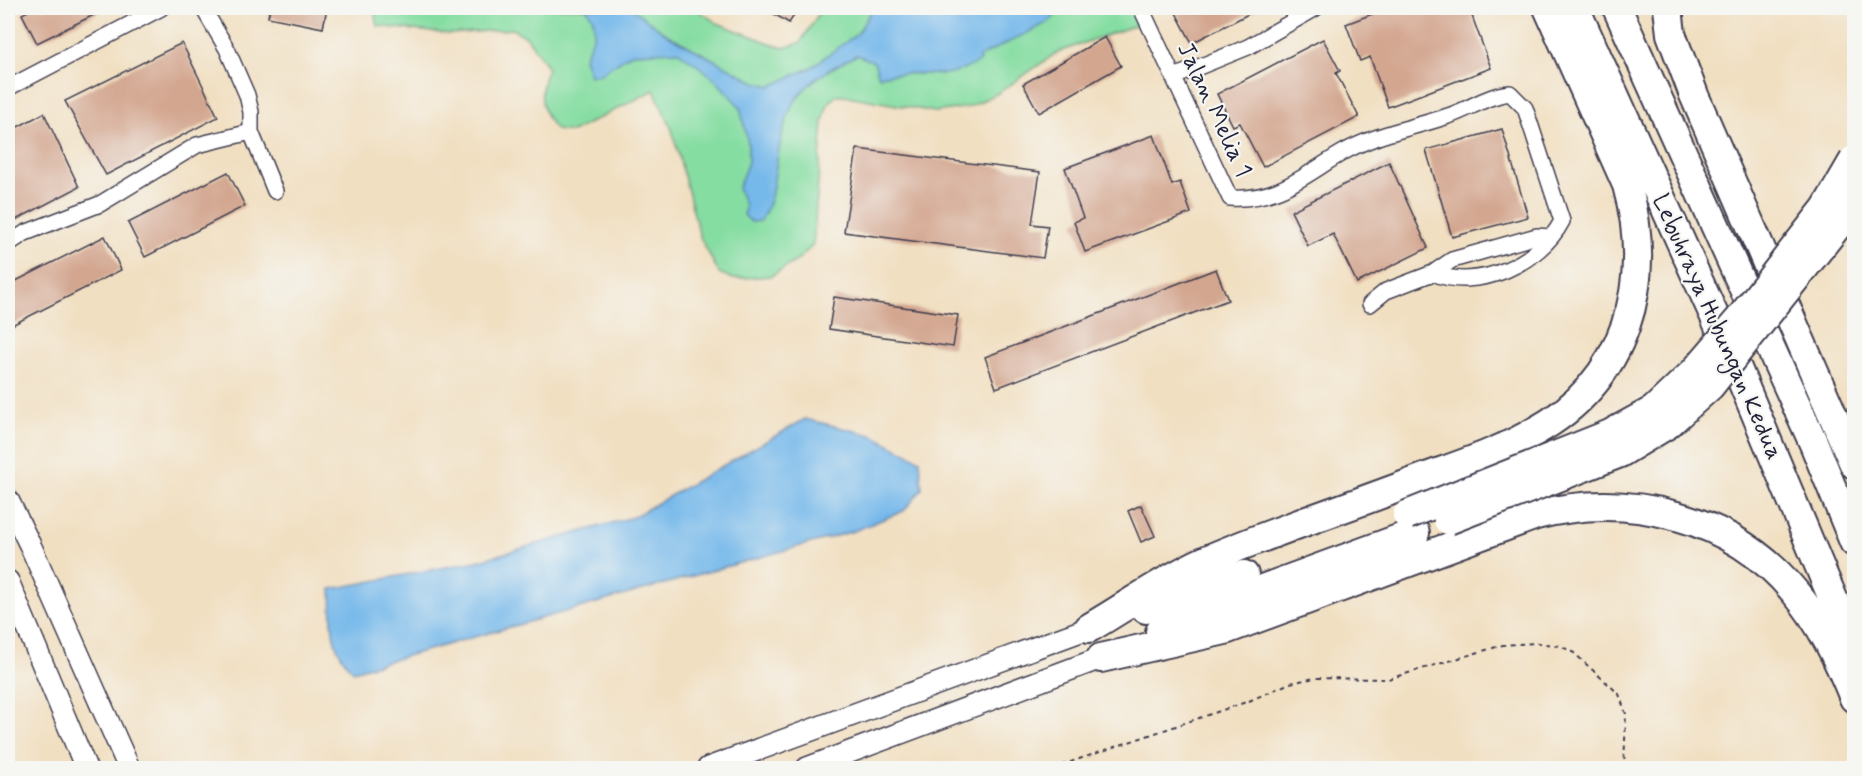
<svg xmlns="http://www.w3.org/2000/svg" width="1862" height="776" viewBox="0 0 1862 776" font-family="Mynerve,sans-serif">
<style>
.green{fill:#85dda2;stroke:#54806e;stroke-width:1.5}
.water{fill:#74b8ea;stroke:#4b6d92;stroke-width:1.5}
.building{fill:#d3a68f}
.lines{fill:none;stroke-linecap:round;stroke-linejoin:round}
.street-casing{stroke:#413e4f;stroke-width:18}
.secondary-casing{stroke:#413e4f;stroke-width:24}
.highway-casing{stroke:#413e4f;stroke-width:32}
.path{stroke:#413e4f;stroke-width:2;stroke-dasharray:4.5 4.5;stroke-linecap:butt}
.street{stroke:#fff;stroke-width:15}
.secondary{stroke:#fff;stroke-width:21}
.highway{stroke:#fff;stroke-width:28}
.highway-bridge-casing{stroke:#413e4f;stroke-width:32;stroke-linecap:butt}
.highway-bridge{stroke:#fff;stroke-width:28}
.labels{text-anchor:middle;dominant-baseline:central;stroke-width:4.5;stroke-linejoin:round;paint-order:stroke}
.street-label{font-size:24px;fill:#22223b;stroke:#f6f6f2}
</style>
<rect width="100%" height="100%" fill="#f6f6f2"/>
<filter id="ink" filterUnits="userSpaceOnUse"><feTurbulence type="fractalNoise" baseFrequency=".0167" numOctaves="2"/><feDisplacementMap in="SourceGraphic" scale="12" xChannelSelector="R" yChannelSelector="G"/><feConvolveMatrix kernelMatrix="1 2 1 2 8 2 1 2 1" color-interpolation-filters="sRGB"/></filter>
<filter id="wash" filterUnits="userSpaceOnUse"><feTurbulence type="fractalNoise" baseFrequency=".008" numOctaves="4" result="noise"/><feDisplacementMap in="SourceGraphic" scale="24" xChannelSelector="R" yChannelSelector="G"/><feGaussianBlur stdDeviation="1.35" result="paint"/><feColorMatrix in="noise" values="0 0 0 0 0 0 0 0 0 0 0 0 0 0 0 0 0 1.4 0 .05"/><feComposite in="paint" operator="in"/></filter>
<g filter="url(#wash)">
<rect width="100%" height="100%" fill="#f1dfc1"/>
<path class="green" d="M373 8H695L717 23 783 48 800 43 822 8H1131L1139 24 1058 52 998 93 969 107 935 112 847 96H835L827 106 823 122 813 245 798 260 771 276 733 279 719 273 700 237 672 130 654 90 572 132 556 130C539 110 538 92 548 68L527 37 512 29 450 34 378 26Z"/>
<path class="water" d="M586 8H631L668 35 755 82 771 86 810 68 858 33 873 8H1062L1049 22 979 57 980 61C944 85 917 67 879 76L874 62 857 55C792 87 786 104 775 173 773 191 770 207 760 221L751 222 744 215 745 205 738 188 748 162V143L740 107 714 78 693 62 677 51 632 53 600 74 590 76 584 58C593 40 601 25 586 8Z
M805 419 872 435 920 460 922 489 904 511 854 531 353 671C327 644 333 624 331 589L477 561 633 517Z"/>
<g id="blocks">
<path class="building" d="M34 8H108L37 43 22 14Z
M270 8H327L323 28 268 17Z
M764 8H799L789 23Z
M1181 8H1260L1192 43 1175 11Z
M1388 8H1493L1472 16 1491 68 1388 107 1370 57 1360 61 1346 24Z
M1105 37 1121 66 1039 113 1023 84Z
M1323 39 1340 71 1336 73 1359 117 1263 167 1240 123 1233 126 1217 94Z
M182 43 218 117 106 175 65 101Z
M44 113 79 187 8 224V132Z
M1502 129 1528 217 1452 237 1426 150Z
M1154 135 1172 185 1180 182 1191 213 1085 252 1074 222 1083 218 1065 168Z
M857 149 1040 172 1032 224 1048 226 1043 258 844 232Z
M1389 162 1428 248 1357 283 1333 234 1308 246 1291 211Z
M228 172 245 206 145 257 128 223Z
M105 236 121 270 8 327V285Z
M1216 269 1228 300 996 388 985 357Z
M834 297 958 315 953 347 829 329Z
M1141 505 1155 536 1141 542 1128 511Z"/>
</g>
</g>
<g filter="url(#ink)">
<use href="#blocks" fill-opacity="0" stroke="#413e4f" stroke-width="1.5"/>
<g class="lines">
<defs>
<path id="street" d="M203 8 227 49 247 95 251 112V132L275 191
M1141 8 1230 198C1278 201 1304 175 1342 153 1377 133 1414 128 1451 115 1471 108 1489 95 1510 93L1525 108 1562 221C1540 263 1478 292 1433 273L1452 260 1537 236 1550 237
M1174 77 1248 47 1316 8
M8 88 161 8
M8 244 25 233 100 204 197 145 251 132
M1370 304 1386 291 1433 273"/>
<path id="secondary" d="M8 500 31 547 129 768
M8 581 86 768
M708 768 1089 628
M807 768 1101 658"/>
<path id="highway" d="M1575 8 1723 335 1854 649
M1617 8 1814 444 1854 542
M1668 8 1671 34 1694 95 1854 464
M1146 609 1244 575
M1089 628C1127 606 1164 579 1204 561 1273 531 1346 508 1416 481 1456 466 1498 453 1534 432 1627 381 1654 282 1627 185L1548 8
M1160 632 1216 606 1415 533
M1101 658 1225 630 1536 515C1628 491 1732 516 1794 591 1821 622 1839 661 1854 698"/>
</defs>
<use href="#street" class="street-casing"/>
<use href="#secondary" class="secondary-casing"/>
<use href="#highway" class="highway-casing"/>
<path class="path" d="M1053 768 1249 701 1290 683 1315 678 1388 679 1503 645 1538 643 1561 646 1574 653 1619 694 1626 714 1624 768"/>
<use href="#street" class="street"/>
<use href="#secondary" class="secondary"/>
<use href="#highway" class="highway"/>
<defs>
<path id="highway-bridge" d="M1407 515 1610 434 1654 410 1695 371 1738 321 1826 208 1854 160
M1448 520 1620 453 1668 424 1710 386 1854 205"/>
</defs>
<use href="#highway-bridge" class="highway-bridge-casing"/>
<use href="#highway-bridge" class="highway-bridge"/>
</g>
</g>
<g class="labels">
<g class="street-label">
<text transform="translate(1214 110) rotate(65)">Jalan Melia 1</text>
<text transform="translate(1717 327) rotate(66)">Lebuhraya Hubungan Kedua</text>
</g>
</g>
<rect width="1862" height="776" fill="none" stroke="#f6f6f2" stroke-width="30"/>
</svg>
